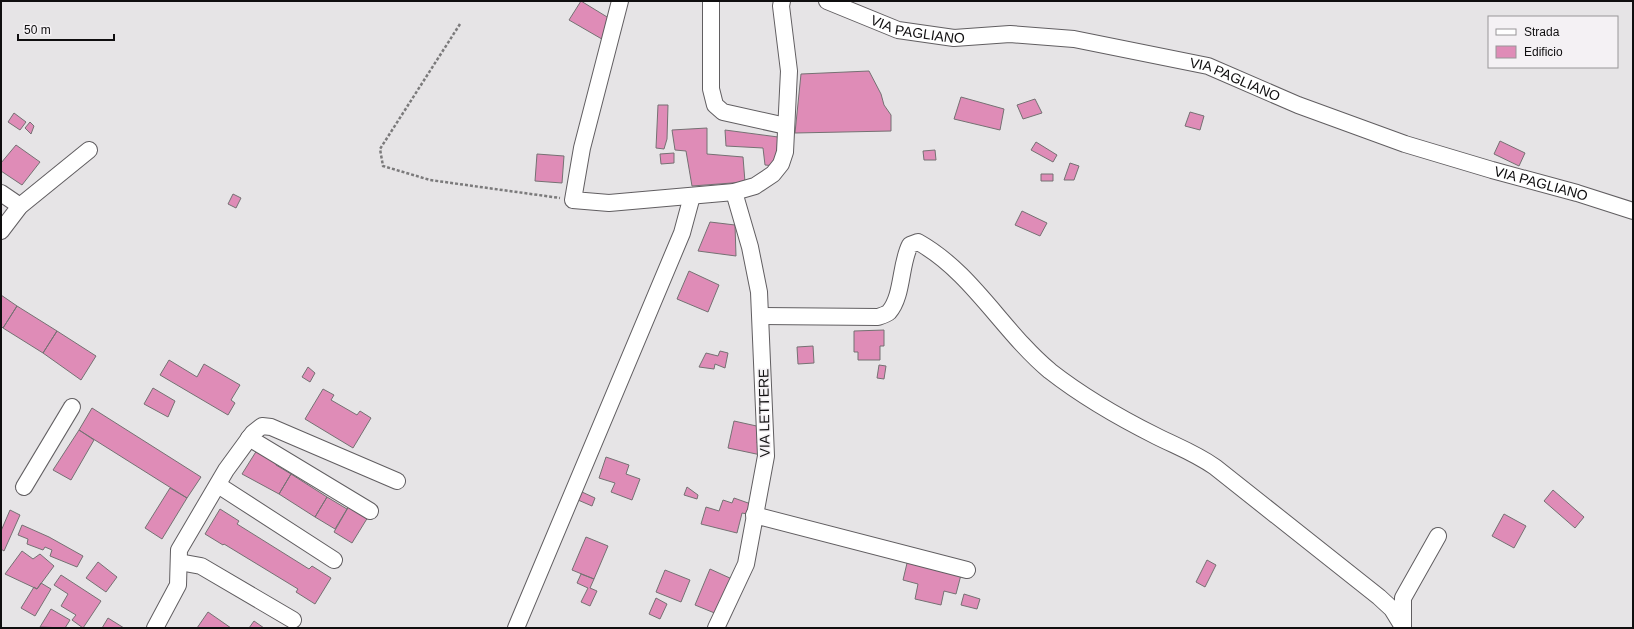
<svg xmlns="http://www.w3.org/2000/svg" width="1634" height="629" viewBox="0 0 1634 629" font-family="Helvetica,sans-serif">
<style>
.building{fill:#df8cb7;stroke:#757173}
.lines{fill:none;stroke-linecap:round;stroke-linejoin:round}
.minor-casing{stroke:#615e61;stroke-width:18}
.path{stroke:#7b7a7b;stroke-width:2.5;stroke-dasharray:3 2;stroke-linecap:butt}
.minor{stroke:#fff;stroke-width:16}
.labels{text-anchor:middle;dominant-baseline:central;stroke-width:3;stroke-linejoin:round;paint-order:stroke}
.street-label{font-size:14px;fill:#0f0e0f;stroke:#f4f1f4}
</style>
<rect width="100%" height="100%" fill="#e6e4e6"/>
<path class="building" d="M581 1 612 20 607 42 569 20Z
M869 71 881 94 884 105 891 115V131L795 133 801 74Z
M961 97 1004 109 1000 130 954 119Z
M1035 99 1042 113 1023 119 1017 105Z
M658 105H668L667 139 664 149 656 148Z
M1190 112 1204 116 1200 130 1185 126Z
M14 113 26 122 20 130 8 122Z
M30 122 34 126 31 134 25 128Z
M707 128V154L743 157 745 182 692 186 686 151 675 150 672 130Z
M725 130 778 137 776 166 765 165 763 148 726 146Z
M1500 141 1525 153 1519 166 1494 154Z
M1036 142 1057 155 1053 162 1031 150Z
M16 145 40 162 22 185 1 171V163Z
M935 150 936 160H924L923 151Z
M674 153V163L661 164 660 154Z
M537 154 564 156 562 183 535 181Z
M1070 163 1079 166 1074 180H1064Z
M1041 174H1053V181H1041Z
M233 194 241 198 236 208 228 204Z
M1022 211 1047 223 1040 236 1015 225Z
M710 222 735 225 736 256 698 251Z
M689 271 719 285 708 312 677 299Z
M1 295 17 306 3 328 1 326Z
M17 306 57 331 43 353 3 328Z
M884 330V346H880V360H858V352H854V331Z
M57 331 96 356 81 380 43 353Z
M813 346 814 363 798 364 797 347Z
M720 351 728 353 725 368 715 364 714 369 699 367 706 353 718 356Z
M169 360 197 377 204 364 240 385 231 400 235 403 228 415 160 375Z
M879 365 886 366 884 379 877 378Z
M308 367 315 373 310 382 302 377Z
M153 388 175 401 168 417 144 404Z
M323 389 334 395 331 400 357 415 360 411 371 418 353 448 305 419Z
M92 408 201 477 187 498 79 430Z
M734 421 761 427 757 443 763 445 761 455 728 448Z
M79 430 94 440 71 480 53 470Z
M257 450 277 462 276 465 291 474 279 494 242 474Z
M606 457 629 465 626 474 640 479 632 500 611 492 615 483 599 478Z
M291 474 327 497 315 517 279 494Z
M687 487 698 495 697 499 684 495Z
M170 488 187 498 162 539 145 528Z
M1553 490 1584 517 1575 528 1544 501Z
M582 492 595 498 592 506 578 500Z
M327 497 347 509 335 529 315 517Z
M734 498 751 504 747 514 742 513 737 533 701 524 706 507 719 511 723 500 732 503Z
M349 506 368 517 352 543 334 532Z
M220 509 239 521 237 524 309 569 312 566 331 578 315 604 296 592 298 589 224 544 223 545 205 534Z
M10 510 20 515 4 551 1 549V531Z
M1504 514 1526 526 1514 548 1492 536Z
M22 525 49 537 83 556 77 567 50 556 52 550 45 547 43 550 27 544 28 539 18 535Z
M586 537 608 546 594 579 572 570Z
M22 551 33 559 40 554 54 566 37 589 5 574Z
M908 559 962 571 956 594 944 591 941 605 915 599 918 584 903 580Z
M1207 560 1216 565 1205 587 1196 582Z
M98 562 117 577 106 592 86 578Z
M710 569 732 579 717 614 695 605Z
M665 570 690 580 681 602 656 592Z
M581 574 594 579 590 588 597 591 590 606 581 602 588 588 577 583Z
M61 575 101 601 83 628 72 620 76 615 61 606 68 594 54 585Z
M41 583 51 589 35 616 21 608 34 587 37 589Z
M964 594 980 599 977 609 961 605Z
M656 598 667 604 660 619 649 614Z
M51 609 70 620 65 628 40 627Z
M208 612 231 628H197Z
M108 618 124 628H102Z
M254 621 264 628H249Z"/>
<g class="lines">
<defs>
<g id="minor">
<path d="M620 1 582 148 573 200 609 203 734 192 755 186 773 174 781 164 785 152 789 71 781 6 782 1"/>
<path d="M711 1V89L715 105 723 112 786 126"/>
<path id="s1" d="M827 1 898 30 954 38 1010 34 1074 39 1208 66 1298 105 1405 144 1492 170 1577 193 1633 211"/>
<path d="M1 193 20 206"/>
<path d="M1 231 20 206 89 150"/>
<path d="M761 316 878 317C881 316 887 314 889 312 903 296 900 264 910 245L918 242C972 272 1003 332 1050 371 1082 396 1120 418 1156 436 1178 447 1195 453 1215 467L1379 597 1392 609 1403 627"/>
<path d="M249 438 370 511"/>
<path d="M218 485 334 560"/>
<path d="M24 487 72 407"/>
<path d="M754 515 967 570"/>
<path d="M179 562 201 566 293 620"/>
<path d="M1403 626V598L1438 536"/>
<path d="M155 628 178 585 179 550 226 470 253 433 262 426 271 427 397 481"/>
<path d="M516 628 682 233 692 196"/>
<path d="M716 628 746 564 766 456 759 292 750 247 734 192"/>
</g>
</defs>
<use href="#minor" class="minor-casing"/>
<path class="path" d="M460 24 380 149 383 166 430 180 560 198"/>
<use href="#minor" class="minor"/>
</g>
<g class="labels">
<g class="street-label">
<text stroke="none"><textPath href="#s1" startOffset="96">VIA PAGLIANO</textPath></text>
<text stroke="none"><textPath href="#s1" startOffset="420">VIA PAGLIANO</textPath></text>
<text stroke="none"><textPath href="#s1" startOffset="744">VIA PAGLIANO</textPath></text>
<text transform="translate(764 413) rotate(-91)">VIA LETTERE</text>
</g>
</g>
<rect width="1634" height="629" fill="none" stroke="#0f0e0f" stroke-width="4"/>
<rect x="1488" y="16" width="130" height="52" fill="#f4f1f4" stroke="#989698"/>
<rect x="1496" y="29" width="20" height="6" fill="#ffffff" stroke="#989698"/>
<text x="1524" y="36" font-size="12" fill="#0f0e0f">Strada</text>
<rect x="1496" y="46" width="20" height="12" fill="#df8cb7" stroke="#989698"/>
<text x="1524" y="56" font-size="12" fill="#0f0e0f">Edificio</text>
<path d="M18 34v6h96v-6" fill="none" stroke="#0f0e0f" stroke-width="2"/>
<text x="24" y="34" font-size="12" fill="#0f0e0f" stroke="#f4f1f4" stroke-width="3" paint-order="stroke">50 m</text>
</svg>
